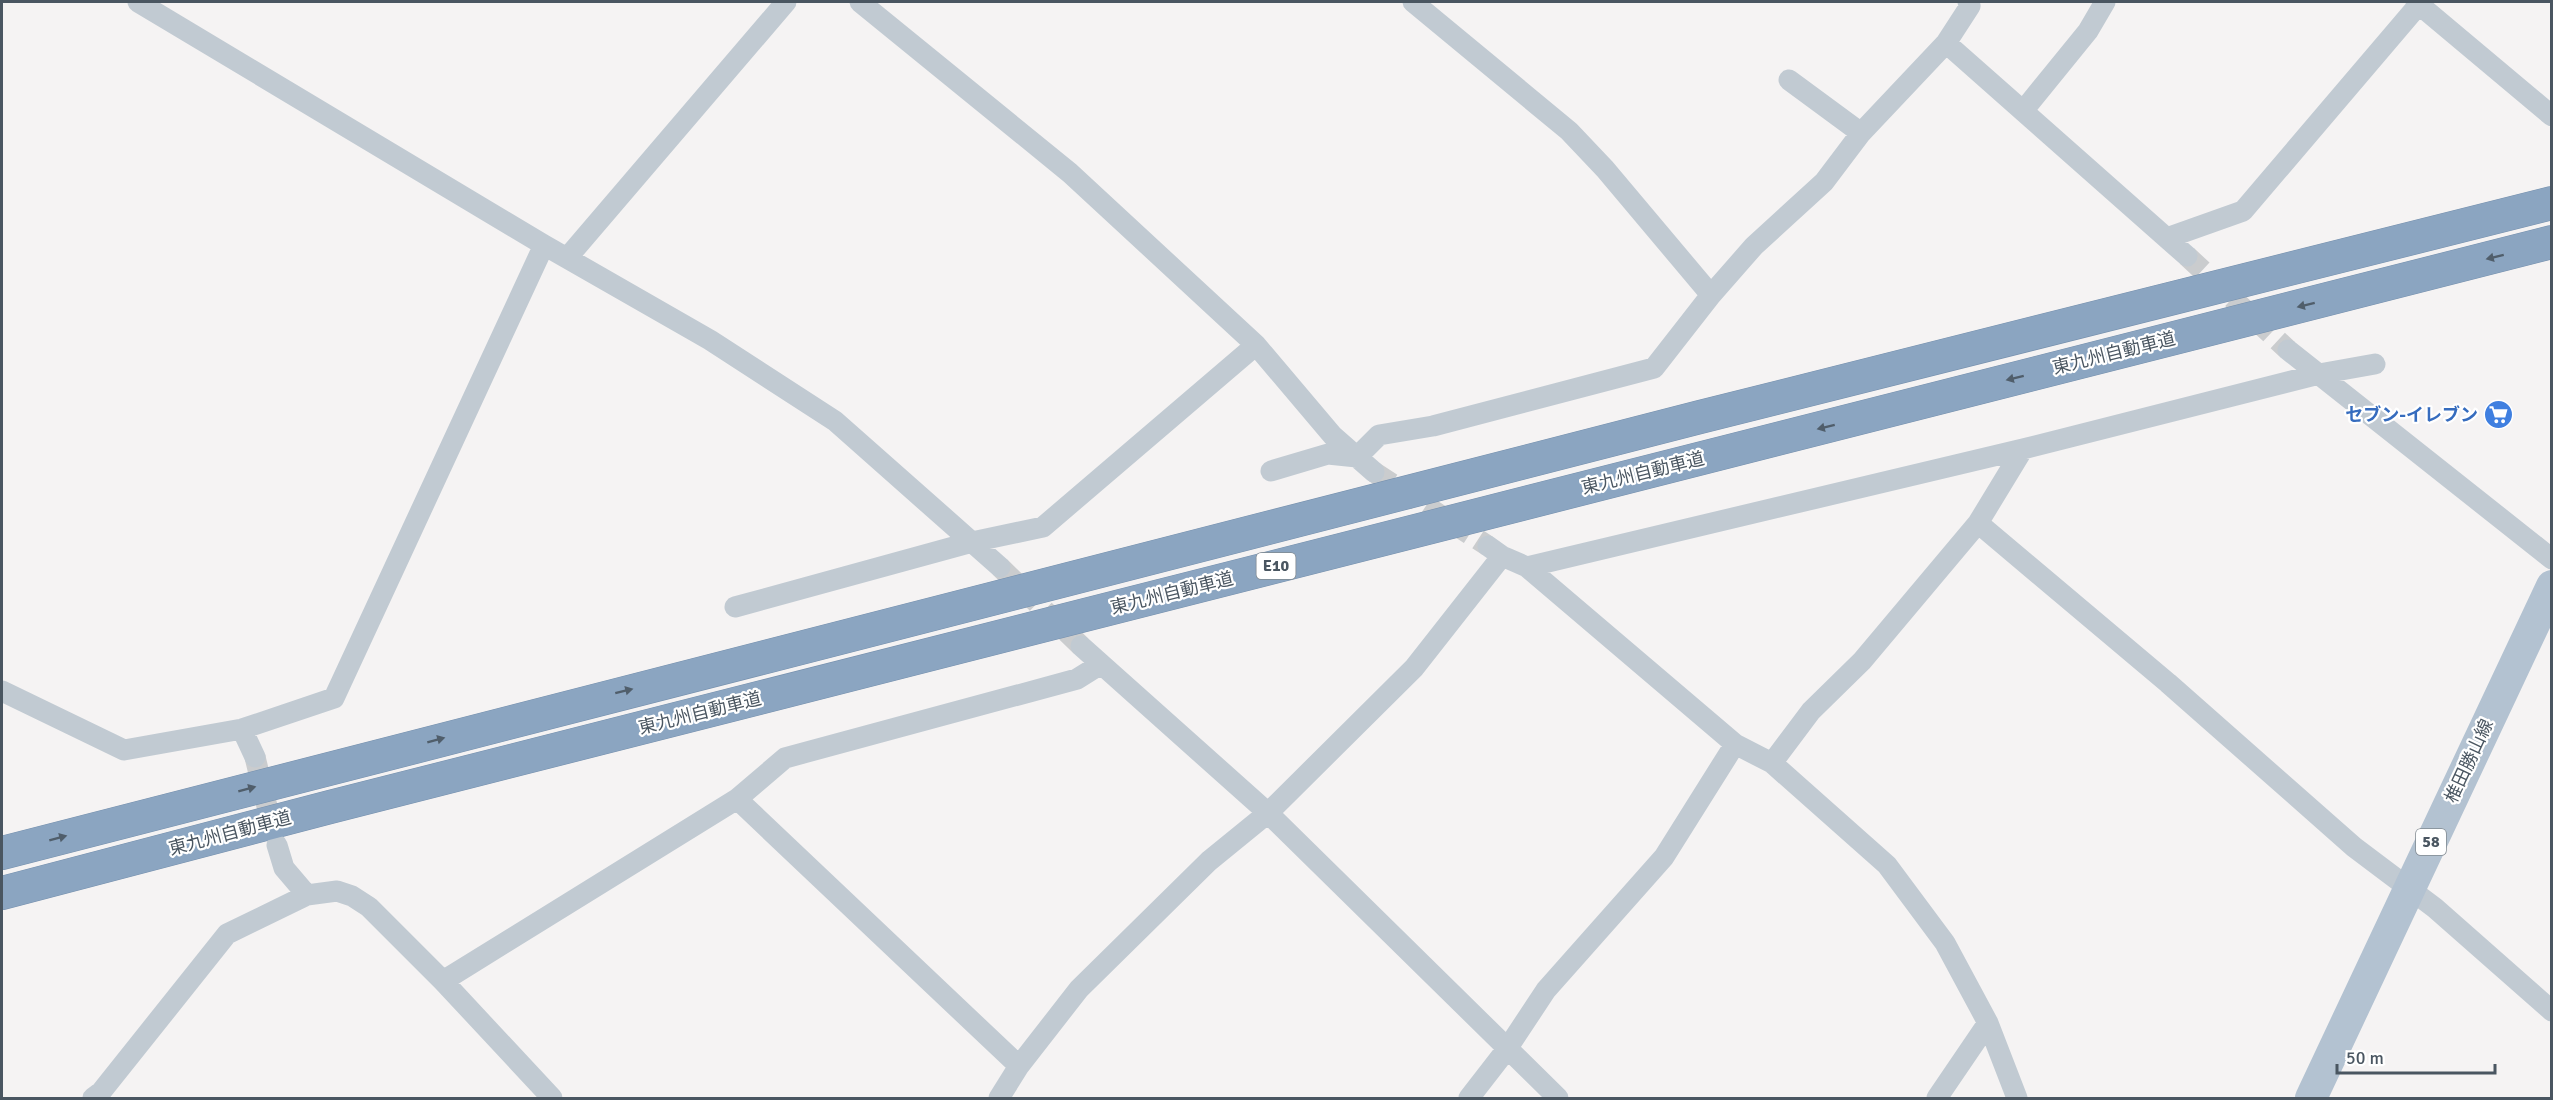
<svg xmlns="http://www.w3.org/2000/svg" width="2553" height="1100" viewBox="0 0 2553 1100" font-family="Signika,'Noto Sans JP',sans-serif">
<style>
.lines{fill:none;stroke-linecap:round;stroke-linejoin:round}
.street-tunnel{stroke:#caccce;stroke-width:21;stroke-dasharray:21 10;stroke-linecap:butt}
.highway-casing{stroke:#7690ad;stroke-width:34}
.street{stroke:#c1cad2;stroke-width:21}
.primary{stroke:#b3c2d1;stroke-width:32}
.highway{stroke:#8ba5c1;stroke-width:33}
.oneway{fill:#505e6b}
.labels{text-anchor:middle;dominant-baseline:central;stroke-width:4.5;stroke-linejoin:round;paint-order:stroke}
.shield{fill:#fff;stroke:#808990;stroke-width:1.5}
.shield-label{font-size:16px;font-weight:bold;fill:#4a5661}
.street-label{font-size:18px;fill:#4a5661;stroke:#fff}
.shop-label{font-size:18px;font-weight:bold;fill:#366cbe;stroke:#fff;text-anchor:end}
</style>
<rect width="100%" height="100%" fill="#f5f3f3"/>
<g class="lines">
<path class="street-tunnel" d="M2187 256 2288 350
M1374 472 1488 546
M1000 567 1081 646
M255 757 274 835"/>
<defs>
<path id="highway" d="M2 853 1700 417 2552 203
M2 893 330 807 2552 242"/>
</defs>
<use href="#highway" class="highway-casing"/>
<path class="street" d="M138 2 544 245 710 340 835 421 1000 567
M860 2 1070 173 1256 345 1333 436 1374 472
M1413 2 1569 131 1605 169 1711 295
M1968 2 1970 6 1946 43 2187 256
M2416 2 2552 116
M1789 80 1861 133
M2023 111 2088 31 2105 2
M2167 238 2243 211 2421 2
M567 258 786 2
M2288 350 2552 559
M1271 471 1328 454 1357 457 1379 435 1433 426 1654 368 1711 295 1754 246 1824 182 1861 133 1946 43
M1978 523 2168 683 2354 847 2435 908 2552 1011
M1488 546 1502 556 1527 567 1735 744 1772 763 1887 865 1945 943 1988 1023 2017 1098
M1527 567 2023 449 2319 374 2375 364
M735 607 972 542 1043 527 1256 345
M1081 646 1268 813 1558 1098
M2 691 124 750 242 729 334 698 544 245
M242 729 255 757
M1772 763 1811 711 1862 661 1978 523 2023 449
M737 799 1019 1066
M277 845 284 868 307 895
M443 981 737 799 785 758 1077 679 1101 664
M93 1098 101 1092 227 934 307 895 337 891 352 896 369 907 443 981 552 1098
M999 1098 1019 1066 1079 989 1209 861 1268 813 1414 668 1502 556
M1469 1098 1507 1049 1546 990 1664 857 1735 744
M1937 1098 1988 1023"/>
<path class="primary" d="M2311 1098 2552 586"/>
<use href="#highway" class="highway"/>
</g>
<defs><path id="oneway-solid" d="M-6-.8H1V-3.2L6.5 0L1 3.2V.8H-6Z" transform="scale(1.5)"/></defs>
<g class="oneway">
<use href="#oneway-solid" transform="translate(2495 257) rotate(166)"/>
<use href="#oneway-solid" transform="translate(2306 305) rotate(166)"/>
<use href="#oneway-solid" transform="translate(2015 378) rotate(166)"/>
<use href="#oneway-solid" transform="translate(1826 427) rotate(166)"/>
<use href="#oneway-solid" transform="translate(624 691) rotate(-14)"/>
<use href="#oneway-solid" transform="translate(436 740) rotate(-15)"/>
<use href="#oneway-solid" transform="translate(247 789) rotate(-15)"/>
<use href="#oneway-solid" transform="translate(58 838) rotate(-15)"/>
</g>
<defs>
<symbol id="supermarket-disc" viewBox="-11 -11 22 22"><circle r="9.5" fill="#3f7fe0" stroke="#fff"/><path d="M-6-5.5h2.5l.6 2H6L4.5 2H-2.5L-4.4-4H-6ZM-1.5 3.2a1.3 1.3 0 1 0 .1 0ZM3 3.2a1.3 1.3 0 1 0 .1 0Z" fill="#fff"/></symbol>
</defs>
<g fill-rule="evenodd">
<use href="#supermarket-disc" x="2482" y="398" width="33" height="33"/>
</g>
<g class="labels">
<g class="shield">
<rect x="1256.5" y="553" width="39" height="26" rx="4.5"/>
<rect x="2416" y="829" width="30" height="26" rx="4.5"/>
</g>
<g class="shield-label">
<text x="1276" y="566">E10</text>
<text x="2431" y="842">58</text>
</g>
<g class="street-label">
<text transform="translate(2114 353) rotate(-14)">東九州自動車道</text>
<text transform="translate(1643 473) rotate(-14)">東九州自動車道</text>
<text transform="translate(1172 593) rotate(-14)">東九州自動車道</text>
<text transform="translate(700 713) rotate(-14)">東九州自動車道</text>
<text transform="translate(2469 761) rotate(-65)">椎田勝山線</text>
<text transform="translate(230 833) rotate(-15)">東九州自動車道</text>
</g>
<g class="shop-label">
<text x="2478" y="415">セブン-イレブン</text>
</g>
</g>
<rect width="2553" height="1100" fill="none" stroke="#4a5661" stroke-width="6"/>
<path d="M2337 1064v9h158v-9" fill="none" stroke="#4a5661" stroke-width="3"/>
<text x="2346" y="1064" font-size="18" fill="#4a5661" stroke="#ffffff" stroke-width="4.5" paint-order="stroke">50 m</text>
</svg>
